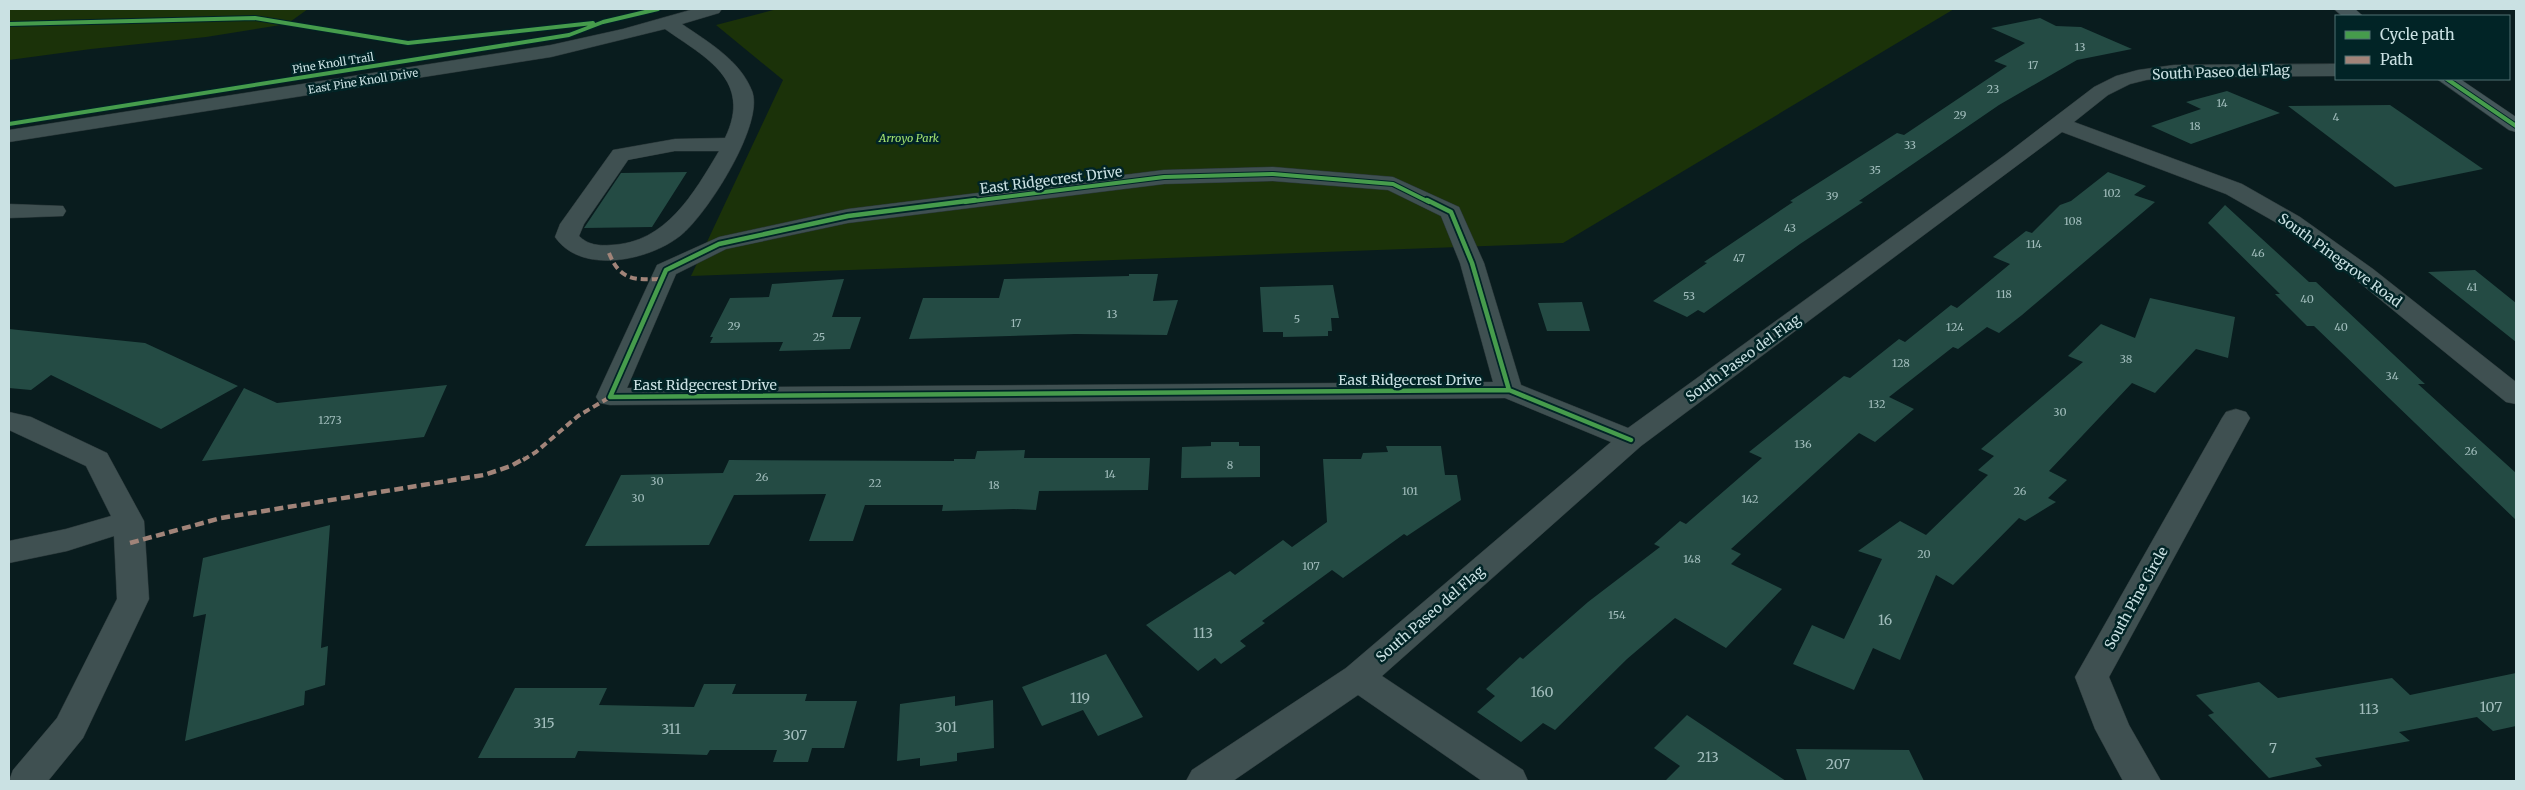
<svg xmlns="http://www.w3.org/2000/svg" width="2525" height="790" viewBox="0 0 2525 790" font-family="Merriweather,serif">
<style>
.green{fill:#1b3209}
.building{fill:#244b44}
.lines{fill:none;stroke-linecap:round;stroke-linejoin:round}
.minor-casing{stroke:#293638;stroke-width:1}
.secondary-casing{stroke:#293638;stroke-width:1}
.minor{fill:#3f5051;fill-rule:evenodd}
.secondary{fill:#45575a;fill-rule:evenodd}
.quiet-far1{stroke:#a18479;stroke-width:4;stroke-dasharray:7 4;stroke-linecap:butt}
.quiet{stroke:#a18479;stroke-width:4.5;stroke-dasharray:9 4.5;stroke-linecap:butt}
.cycleway-far1-casing{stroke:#012426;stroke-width:6}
.cycleway-casing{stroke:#012426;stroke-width:8}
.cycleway-far1{stroke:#469c4c;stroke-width:4}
.cycleway{stroke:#469c4c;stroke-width:4.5}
.labels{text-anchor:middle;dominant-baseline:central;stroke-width:5;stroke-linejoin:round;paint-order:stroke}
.number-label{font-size:11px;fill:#a0bcbb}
.far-street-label{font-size:11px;fill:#cae1e3;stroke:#012426}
.far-park-label{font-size:11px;font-style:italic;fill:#a4e371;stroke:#012426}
.street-label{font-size:14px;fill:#cae1e3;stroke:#012426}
.near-number-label{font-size:14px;fill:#a0bcbb}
</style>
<rect width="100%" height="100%" fill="#091c1e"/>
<path class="green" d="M9 9H308L287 24 206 37 91 49 9 60Z
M777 9H1954L1563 243 691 276 783 80 716 25Z"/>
<path class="building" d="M2040 18 2056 26 2081 27 2132 49 2077 60 1999 105 1859 201 1863 202 1800 244 1704 313 1698 310 1687 317 1653 301 1707 263 1704 262 1793 202 1790 201 1897 133 1904 135 2007 66 1994 61 2025 43 1991 28Z
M2227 91 2280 113 2191 144 2151 126 2201 109 2186 102Z
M2390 105 2483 169 2395 187 2288 106Z
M687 172 652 227 584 228 621 173Z
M2108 172 2146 186 2134 195 2155 202 2022 315 1999 333 1987 327 1958 349 1953 347 1889 397 1914 409 1875 442 1859 433 1731 549 1741 554 1731 564 1782 589 1726 648 1675 618 1627 659 1555 730 1543 723 1521 742 1477 712 1495 696 1486 689 1520 657 1523 659 1588 602 1660 547 1654 544 1680 521 1686 524 1762 458 1749 452 1844 376 1850 378 1899 339 1905 342 1951 305 1957 308 2010 264 1993 257 2026 231 2032 233 2060 205 2071 201Z
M2225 205 2309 282H2316L2425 384H2418L2516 473V520L2314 326H2307L2275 294H2280L2208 223Z
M2475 270 2516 303V342L2428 272Z
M1129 274H1158L1153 301 1178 300 1167 335 1075 334 909 339 923 298H999L1004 279 1129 276Z
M844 279 832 317H861L850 349 779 351 783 342 710 343 713 337H710L730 298 769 297 772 284Z
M1333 285 1339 318H1331L1332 331H1328V336L1283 337V332H1263L1260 287Z
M2150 298 2235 317 2228 358 2196 349 2155 393 2132 383 2049 471 2067 480 2048 498 2056 502 2025 521 2019 518 1953 585 1936 575 1900 660 1873 648 1854 690 1793 664 1812 625 1844 639 1882 559 1858 551 1900 521 1926 535 1988 475 1978 470 1994 456 1981 449 2083 362 2068 356 2101 324 2135 338Z
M1582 302 1590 331H1547L1538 303Z
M9 329 145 343 238 386 161 429 51 375 31 390 9 388Z
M447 385 424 437 202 461 244 388 277 403Z
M1211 442H1239V446H1260V477L1181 478 1182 447 1211 446Z
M1386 446H1441L1445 475H1457L1461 500 1407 536 1404 534 1343 578 1332 570 1262 621 1265 623 1240 641 1246 646 1221 664 1215 658 1198 671 1146 625 1230 571 1235 575 1283 540 1292 547 1327 522 1323 459H1361L1363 453 1388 452Z
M1025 450 1024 458H1150L1148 490 1039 491 1036 510 1014 509 942 511 943 505H865L853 541H809L826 494 734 495 709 545 585 546 621 475 723 473 729 460 954 461V459H975L977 451Z
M330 525 321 648 328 646 325 685 305 691 304 705 185 741 206 614 193 617 203 558Z
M1106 654 1143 717 1098 736 1083 710 1042 726 1022 687Z
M2516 673V726L2493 731 2477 717 2399 732 2410 741 2315 758 2322 766 2269 778 2208 715 2214 713 2196 695 2259 682 2278 698 2392 678 2410 695Z
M704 684H736L732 694H807L805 701H857L844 748H812L808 762H773L777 750H710L707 755 578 751 575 758H478L515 688H607L599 705 694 707Z
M955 696V706L993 700 994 748 957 753V761L920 766V758L897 761 900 704Z
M1687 715 1786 781H1665L1680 766 1654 748Z
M1796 749 1909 750 1924 781H1807Z"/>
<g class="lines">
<defs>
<path id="minor" d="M694 9H722L719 13 682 24C708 42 740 60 752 91 765 124 706 216 680 236 648 261 581 275 555 237L560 224 613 150 675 139 725 138C753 80 706 58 665 29L551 57 9 142V130L551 45 623 29ZM675 151H719C694 193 666 243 611 245 599 246 588 245 579 236L584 224 628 160Z
M2336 64V76L2174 77 2146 80 2130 84 2108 95 2074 122 2242 184 2300 217 2373 269 2516 382V404L2506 402 2355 279 2284 227 2226 194 2062 132 1641 446 1382 676 1523 770 1528 781H1482L1358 695 1233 781H1186L1192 770 1346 668 1611 442 1505 398 610 405 600 403 596 397 657 265 719 237 848 209 1164 170 1273 167 1393 177 1459 207 1484 263 1521 385 1628 428 2005 155 2094 87 2116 76 2138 70 2174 65ZM1273 181 1388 190 1441 216 1460 263 1493 382 627 388 676 274 726 249 848 223 1164 184Z
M9 204 63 206 66 211 63 216 9 218Z
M2236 409 2246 412 2250 418 2109 677 2129 725 2161 781H2123L2095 729 2075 677 2222 418 2226 412Z
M9 412 31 417 107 453 144 521 149 599 83 738 48 781H9L13 770 57 718 117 599 114 536 67 551 9 563V541L66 529 111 516 86 466 9 430Z"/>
<path id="secondary" d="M2334 9H2355L2363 16H2342Z
M2437 79H2460L2516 117V132L2509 130Z"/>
</defs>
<use href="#minor" class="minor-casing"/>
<use href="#secondary" class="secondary-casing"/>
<use href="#minor" class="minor"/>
<use href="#secondary" class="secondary"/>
<path class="quiet-far1" d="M609 253C620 281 635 280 662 279
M523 460 536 452 578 416 610 397"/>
<path class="quiet" d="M130 543 221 518 484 475 511 466 525 458"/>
<defs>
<path id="cycleway-far1" d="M9 24 255 18 408 43 593 23
M2447 79 2516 126
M9 124 569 35 603 22 658 9
M965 202 1164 177 1273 174 1393 184 1429 202"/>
<path id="cycleway" d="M975 200 848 216 719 244 666 270 610 397 1509 390
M1427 200 1451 212 1472 263 1509 390
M1509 390 1631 440"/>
</defs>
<use href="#cycleway-far1" class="cycleway-far1-casing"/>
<use href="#cycleway" class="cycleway-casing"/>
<use href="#cycleway-far1" class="cycleway-far1"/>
<use href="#cycleway" class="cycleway"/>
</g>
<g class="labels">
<g class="number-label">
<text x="2080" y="47">13</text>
<text x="2033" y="65">17</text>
<text x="1993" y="89">23</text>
<text x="2222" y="103">14</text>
<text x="1960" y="115">29</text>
<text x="2336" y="117">4</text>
<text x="2195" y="126">18</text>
<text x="1910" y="145">33</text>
<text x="1875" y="170">35</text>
<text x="2112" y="193">102</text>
<text x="1832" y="196">39</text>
<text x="2073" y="221">108</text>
<text x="1790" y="228">43</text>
<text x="2034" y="244">114</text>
<text x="2258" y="253">46</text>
<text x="1739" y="258">47</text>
<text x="2472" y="287">41</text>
<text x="2004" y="294">118</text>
<text x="1689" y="296">53</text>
<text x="2307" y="299">40</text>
<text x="1112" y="314">13</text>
<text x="1297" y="319">5</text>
<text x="1016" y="323">17</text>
<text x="734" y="326">29</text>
<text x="1955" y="327">124</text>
<text x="2341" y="327">40</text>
<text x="819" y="337">25</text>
<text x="2126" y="359">38</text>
<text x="1901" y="363">128</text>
<text x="2392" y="376">34</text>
<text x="1877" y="404">132</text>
<text x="2060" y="412">30</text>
<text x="330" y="420">1273</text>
<text x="1803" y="444">136</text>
<text x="2471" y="451">26</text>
<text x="1230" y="465">8</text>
<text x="1110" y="474">14</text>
<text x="762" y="477">26</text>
<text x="657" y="481">30</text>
<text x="875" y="483">22</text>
<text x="994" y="485">18</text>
<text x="1410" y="491">101</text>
<text x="2020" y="491">26</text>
<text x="638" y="498">30</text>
<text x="1750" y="499">142</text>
<text x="1924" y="554">20</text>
<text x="1692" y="559">148</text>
<text x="1311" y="566">107</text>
<text x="1617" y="615">154</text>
</g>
<g class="far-street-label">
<text transform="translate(333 63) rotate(-9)">Pine Knoll Trail</text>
<text transform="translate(363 81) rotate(-9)">East Pine Knoll Drive</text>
</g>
<g class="far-park-label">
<text x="909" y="138">Arroyo Park</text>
</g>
<g class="street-label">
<text transform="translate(2221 72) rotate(-2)">South Paseo del Flag</text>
<text transform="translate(1051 180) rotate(-7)">East Ridgecrest Drive</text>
<text transform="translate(2340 260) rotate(36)">South Pinegrove Road</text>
<text transform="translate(1743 358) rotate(-36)">South Paseo del Flag</text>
<text x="1410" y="380">East Ridgecrest Drive</text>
<text x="705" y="385">East Ridgecrest Drive</text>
<text transform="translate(2136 598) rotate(-61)">South Pine Circle</text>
<text transform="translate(1430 614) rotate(-41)">South Paseo del Flag</text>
</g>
<g class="near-number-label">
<text x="1885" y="620">16</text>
<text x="1203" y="633">113</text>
<text x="1542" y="692">160</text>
<text x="1080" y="698">119</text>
<text x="2491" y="707">107</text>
<text x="2369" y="709">113</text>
<text x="544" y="723">315</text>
<text x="946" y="727">301</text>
<text x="671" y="729">311</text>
<text x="795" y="735">307</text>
<text x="2273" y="748">7</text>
<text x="1708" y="757">213</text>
<text x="1838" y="764">207</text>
</g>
</g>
<rect width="2525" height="790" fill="none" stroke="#cae1e3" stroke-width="20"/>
<rect x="2335" y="15" width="175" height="65" fill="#012426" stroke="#517072"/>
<rect x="2345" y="31" width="25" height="8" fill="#469c4c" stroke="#517072"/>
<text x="2380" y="40" font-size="15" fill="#cae1e3">Cycle path</text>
<rect x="2345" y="56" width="25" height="8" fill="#a18479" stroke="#517072"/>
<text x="2380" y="65" font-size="15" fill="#cae1e3">Path</text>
</svg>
